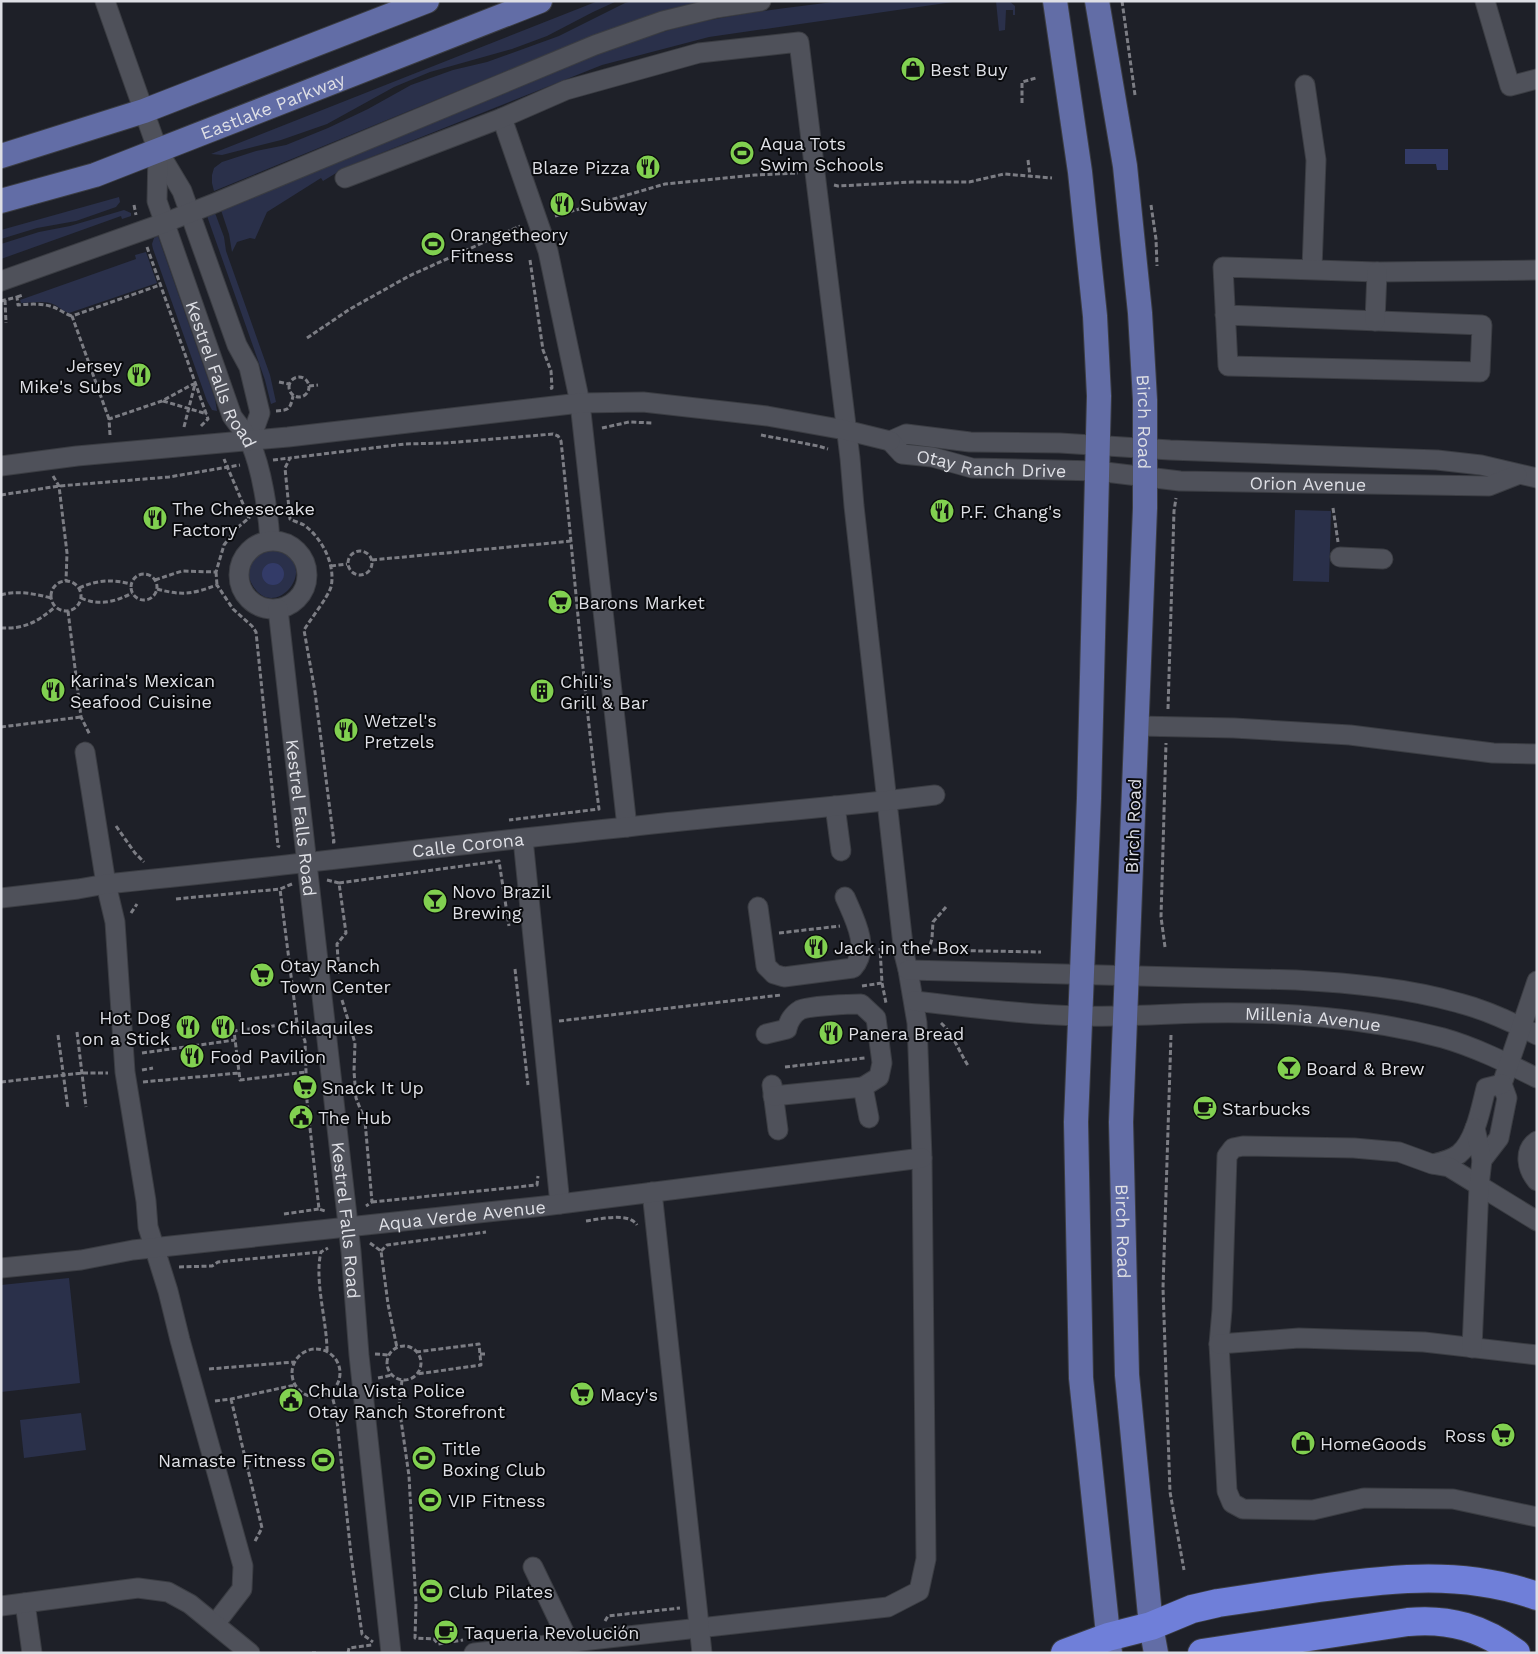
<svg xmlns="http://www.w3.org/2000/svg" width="1538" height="1654" viewBox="0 0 1538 1654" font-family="'Work Sans',sans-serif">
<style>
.green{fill:#2a304a}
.water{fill:#333b68}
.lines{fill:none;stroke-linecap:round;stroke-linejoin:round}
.minor-casing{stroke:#3b3d43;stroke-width:21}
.major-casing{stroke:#3b3d43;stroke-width:26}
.highway-casing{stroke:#3b3d43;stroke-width:30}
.path{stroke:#7c7d84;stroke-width:3;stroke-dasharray:5 2.5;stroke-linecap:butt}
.minor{stroke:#4f515a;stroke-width:19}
.major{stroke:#626da6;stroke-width:24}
.highway{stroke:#6f7fd9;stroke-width:28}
.labels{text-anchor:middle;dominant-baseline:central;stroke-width:4;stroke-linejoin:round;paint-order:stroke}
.poi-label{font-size:18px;fill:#dedfe5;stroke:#090a0d;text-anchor:start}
.street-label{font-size:18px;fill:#dedfe5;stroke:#090a0d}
</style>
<rect width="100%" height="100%" fill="#1e2028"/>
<path class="green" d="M598 1H617L593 12 547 36 512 49 430 72 394 87 327 124 281 140 222 155 211 154Z
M632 1H706L660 13 584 39 214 191 212 183V175L214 168 222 162 256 151 286 145 328 128 368 109 411 85 453 70 487 62 559 36 625 3Z
M841 1H960L709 37 602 65 346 167 323 181 321 178 267 212 255 239 250 238 237 242 232 252 229 234 221 210 617 46C645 38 673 28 701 22 747 12 794 7 841 1Z
M996 1H1009L1015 6V15H1013V10H1006L1005 30 999 31Z
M119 197 120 202 116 207 76 221 37 228 1 239V230Z
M124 210 131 213V216L122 219 121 216 1 259V244L39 232 70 226Z
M215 213 224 237 226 251 270 375 276 402 271 404 265 380 207 216Z
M158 236 215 399 217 411 212 410 207 401 153 249 152 244 154 238Z
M146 252 157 283 69 313C63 311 60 308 55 305 45 300 32 303 21 303L20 300 136 259 135 255Z
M1295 510 1331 511 1329 582 1293 581Z
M273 550C325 561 276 624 253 586 242 569 255 553 273 550Z
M69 1278 80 1383 1 1392V1285Z
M81 1413 86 1450 24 1458 20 1420Z"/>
<path class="water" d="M1405 149H1448V170H1437L1436 164H1405Z
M262 574a11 11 0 1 1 22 0a11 11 0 1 1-22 0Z"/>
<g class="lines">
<defs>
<g id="minor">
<path d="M105 1 158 151 182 191 237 345 249 367 260 413 250 441"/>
<path d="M1485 1 1510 86 1537 79"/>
<path d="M1305 85 1316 160 1312 269"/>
<path d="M502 118 548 251 580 403 627 827"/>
<path id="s1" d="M158 151 157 201 232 416C238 425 246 433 250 442 262 469 268 511 270 540"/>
<path d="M345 178 502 118 566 90 699 53 799 42 850 458 854 506 904 954 908 970 917 1023 922 1158 926 1559 919 1591 888 1607 474 1653"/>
<path d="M1 281 164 223 215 203 595 45 663 21 716 8 761 1"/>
<path d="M1225 315 1482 325 1480 372 1228 366 1223 267 1377 272 1537 270"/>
<path d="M1375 321 1377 272"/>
<path d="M890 441 906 434 970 442 1060 443 1170 450 1437 460 1481 465 1537 478"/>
<path id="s2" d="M890 441 902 454 932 457 972 468 1097 471 1180 481 1489 486 1517 475"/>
<path d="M1 466 77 456 288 437 580 403 643 402 767 416 845 430 890 441"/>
<circle cx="273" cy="575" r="34"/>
<path d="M1340 557 1383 559"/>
<path id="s3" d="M278 609 351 1251 359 1355 391 1653"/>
<path d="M1137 726 1234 728 1350 735 1493 753 1537 754"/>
<path d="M85 752 106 884 115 922 125 1072 146 1201 148 1227 168 1291 180 1340 243 1566 242 1589 215 1624"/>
<path d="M835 806 841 851"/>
<path d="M523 839 560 1204"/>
<path id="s4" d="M1 898 78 889 106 884C279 867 453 845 627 827 729 815 833 808 935 795"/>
<path d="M758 907 766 966 774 974 784 977 853 968C871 948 854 918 845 897"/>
<path d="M908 970 1296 980C1350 983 1407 988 1459 1003 1486 1010 1512 1022 1537 1035"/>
<path id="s5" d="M914 1001C970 1007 1025 1015 1081 1016 1121 1017 1161 1014 1202 1013 1280 1011 1367 1018 1443 1038 1475 1047 1507 1063 1537 1078"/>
<path d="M766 1034 787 1029C788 1022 793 1014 800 1010 808 1006 850 1004 861 1004L876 1018 882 1063 879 1077 863 1087"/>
<path d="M772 1085 778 1130"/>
<path d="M773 1096 863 1087 869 1118"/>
<path d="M1537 1141C1523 1151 1527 1169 1537 1181"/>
<path d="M1482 1160 1499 1138 1507 1098 1502 1084 1537 981"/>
<path d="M1433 1164C1442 1162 1451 1160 1459 1154 1475 1141 1481 1108 1486 1088L1502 1084"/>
<path d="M652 1192 702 1653"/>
<path d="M1537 1221 1449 1167 1432 1164 1399 1152 1354 1148 1243 1146 1233 1148 1227 1156 1222 1310 1219 1344 1227 1491 1232 1503 1243 1509 1313 1510 1364 1498 1453 1499 1537 1517"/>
<path id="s6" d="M1 1268 81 1260 133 1250 544 1206 922 1158"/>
<path d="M1219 1344 1299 1338 1424 1342 1537 1355"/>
<path d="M1472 1348 1479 1186 1482 1160 1475 1128"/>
<path d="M533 1567 569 1642"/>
<path d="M25 1603 32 1653"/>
<path d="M1 1606 138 1588 168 1592 190 1604 250 1653"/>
</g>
<g id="major">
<path d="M1055 1 1080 172 1095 316 1099 396 1089 798 1076 1122 1081 1378 1110 1653"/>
<path id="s7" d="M1097 1 1125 166 1140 313 1145 400V508L1121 1122 1127 1375 1151 1626 1156 1653"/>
<path d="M1 156 144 111 427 1"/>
<path id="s8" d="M1 201 95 175 540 1"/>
</g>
<path id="highway" d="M1065 1653 1108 1637 1151 1626 1192 1609 1218 1603C1252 1598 1286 1593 1319 1588 1394 1578 1463 1570 1537 1596
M1202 1653 1408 1622C1449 1618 1483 1628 1516 1653"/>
</defs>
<use href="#minor" class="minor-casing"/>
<use href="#major" class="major-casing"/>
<use href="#highway" class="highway-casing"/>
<path class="path" d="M1122 1 1135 95
M1022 103V82L1036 78
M1028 160 1030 176
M834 185 838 186 912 182H969L1004 174 1052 178
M134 205 136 215
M1151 205 1156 239 1157 266
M555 216 665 184 755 175 798 173
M147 247 208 419 201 426
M530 260 543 350 551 371 552 388 549 389
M17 297 23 295
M5 300 6 323
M1 301 17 297 18 305C29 304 42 303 53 307 59 309 65 314 72 316
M307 338 350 309 409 276 520 226
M289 387a10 10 0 1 1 20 0a10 10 0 1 1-20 0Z
M279 382 289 384
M309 386 318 385
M163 401 207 414
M276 411C290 410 290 409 293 396
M109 419 72 316 160 285
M184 427 195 384
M602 428 629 422 653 423
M110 435 109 419 162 401 195 383
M761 435 818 446 828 449
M273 460 290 458
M53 476 59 486 67 553 66 581
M1 495 59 486 169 477 240 465
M1333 508 1338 542
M348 563a12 12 0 1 1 24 0a12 12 0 1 1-24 0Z
M372 560 572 541
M331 566 347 564
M216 572 217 585
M131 587a13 13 0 1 1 26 0a13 13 0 1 1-26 0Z
M155 580 182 571 216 572 224 545 237 528 249 518 224 459
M51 596a15 15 0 1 1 30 0a15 15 0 1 1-30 0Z
M79 588C97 580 112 579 131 584
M157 589C183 596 192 594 217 585L233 609 252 626 256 632 278 846 280 847
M1 595C17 590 36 594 51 598
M81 598C98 606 116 602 132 593
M68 611 81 717 90 735
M1 628C25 629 37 622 55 607
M1168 709 1174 511 1176 498
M1 727 81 717
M116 826 135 853 144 862
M332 842H334L315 692 304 630C310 620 328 597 331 587 336 565 322 538 304 525 300 523 294 521 290 519L285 468 290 458 405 444 446 443 553 434 558 436 561 441C574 564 583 687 599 809L509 820
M327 880 339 883 346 933 337 944 339 974
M339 883 499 861 509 926
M292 884 280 889 297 1023 305 1041 307 1101 319 1209 325 1211
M176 899 280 889
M946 907 933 922 932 938 929 950 1041 952
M131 913 137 904
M779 933 840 926
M1165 947 1161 917 1166 743
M515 969 528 1085
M882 983 886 1003
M862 986 882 983 880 948
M342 1000 355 1043 354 1071 356 1098 365 1121 372 1202 366 1206
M559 1021 781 995
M297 1023 234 1031 240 1080 306 1072
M941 1023C954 1035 959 1052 969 1067
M77 1032 86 1107
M58 1035 68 1109
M1171 1035 1163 1288 1170 1492 1184 1570
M142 1053 235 1040
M785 1067 865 1058
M142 1070 153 1068
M1 1082 82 1073H108
M143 1082 239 1073
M372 1202 537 1185 538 1176
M284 1214 319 1209
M586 1221C600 1219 629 1212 637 1225
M370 1243 381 1251 388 1304 397 1348
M381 1251 387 1245 486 1232
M179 1267 212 1266 218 1262 321 1252
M387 1363a17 17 0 1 1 34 0a17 17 0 1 1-34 0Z
M292 1373a24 24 0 1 1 48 0a24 24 0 1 1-48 0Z
M327 1351C327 1321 314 1280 321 1252L328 1248
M416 1352 479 1344 481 1365 417 1374
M375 1354 389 1355
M480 1354H486
M209 1369 294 1362
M378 1378 392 1375
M402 1380 399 1406 409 1476 416 1604 415 1638 434 1639 438 1644 463 1640
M331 1392 336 1411 351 1555 362 1634 373 1642
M231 1399 262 1528 254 1543
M215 1401 231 1399 295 1385
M605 1621 608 1616 680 1608
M312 1653H316
M348 1653 349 1648 372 1645"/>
<use href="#minor" class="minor"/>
<use href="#major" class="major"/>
<use href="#highway" class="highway"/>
</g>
<defs>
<symbol id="shop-disc" viewBox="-11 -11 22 22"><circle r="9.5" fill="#81d050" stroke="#090a0d"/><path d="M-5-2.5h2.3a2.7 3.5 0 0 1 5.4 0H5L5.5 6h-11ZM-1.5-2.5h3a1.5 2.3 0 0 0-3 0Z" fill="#111"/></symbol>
<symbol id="stadium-disc" viewBox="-11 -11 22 22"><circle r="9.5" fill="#81d050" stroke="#090a0d"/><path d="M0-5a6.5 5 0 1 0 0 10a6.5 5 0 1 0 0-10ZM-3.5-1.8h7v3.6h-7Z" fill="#111"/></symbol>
<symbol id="restaurant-disc" viewBox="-11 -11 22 22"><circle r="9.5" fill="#81d050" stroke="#090a0d"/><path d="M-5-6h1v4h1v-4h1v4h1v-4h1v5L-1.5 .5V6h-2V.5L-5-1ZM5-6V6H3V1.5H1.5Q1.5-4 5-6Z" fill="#111"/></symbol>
<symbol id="supermarket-disc" viewBox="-11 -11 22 22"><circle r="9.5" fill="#81d050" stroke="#090a0d"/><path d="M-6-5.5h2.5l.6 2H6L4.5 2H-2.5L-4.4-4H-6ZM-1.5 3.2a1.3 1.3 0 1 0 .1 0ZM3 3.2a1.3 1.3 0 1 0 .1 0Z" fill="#111"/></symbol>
<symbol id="building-disc" viewBox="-11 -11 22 22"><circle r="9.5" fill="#81d050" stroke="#090a0d"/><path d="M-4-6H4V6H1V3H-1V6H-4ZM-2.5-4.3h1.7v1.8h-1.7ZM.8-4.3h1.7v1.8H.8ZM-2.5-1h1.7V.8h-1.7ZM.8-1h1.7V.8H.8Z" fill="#111"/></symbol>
<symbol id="bar-disc" viewBox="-11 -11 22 22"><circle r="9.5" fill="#81d050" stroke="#090a0d"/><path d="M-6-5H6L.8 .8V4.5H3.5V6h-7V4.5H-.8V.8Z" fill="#111"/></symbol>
<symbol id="cafe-disc" viewBox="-11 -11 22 22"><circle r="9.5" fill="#81d050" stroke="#090a0d"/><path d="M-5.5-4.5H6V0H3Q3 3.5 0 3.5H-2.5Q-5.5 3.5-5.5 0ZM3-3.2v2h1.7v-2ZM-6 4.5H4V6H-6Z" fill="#111"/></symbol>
<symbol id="civic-disc" viewBox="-11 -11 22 22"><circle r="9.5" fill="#81d050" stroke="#090a0d"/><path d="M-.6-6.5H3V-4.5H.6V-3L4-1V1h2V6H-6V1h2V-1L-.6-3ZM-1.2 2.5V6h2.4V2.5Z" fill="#111"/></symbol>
</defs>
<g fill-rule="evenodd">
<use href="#shop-disc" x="899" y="55" width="28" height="28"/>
<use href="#stadium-disc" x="728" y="139" width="28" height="28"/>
<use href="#restaurant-disc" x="634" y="153" width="28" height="28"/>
<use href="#restaurant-disc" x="548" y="190" width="28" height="28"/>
<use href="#stadium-disc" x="419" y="230" width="28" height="28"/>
<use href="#restaurant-disc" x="125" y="361" width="28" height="28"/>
<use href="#restaurant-disc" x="928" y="497" width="28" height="28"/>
<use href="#restaurant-disc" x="141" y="504" width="28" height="28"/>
<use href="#supermarket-disc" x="546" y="588" width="28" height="28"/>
<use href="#restaurant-disc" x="39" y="676" width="28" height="28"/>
<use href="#building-disc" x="528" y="677" width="28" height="28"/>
<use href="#restaurant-disc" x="332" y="716" width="28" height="28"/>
<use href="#bar-disc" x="421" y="887" width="28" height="28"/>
<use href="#restaurant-disc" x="802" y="933" width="28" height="28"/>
<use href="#supermarket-disc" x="248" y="961" width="28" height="28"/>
<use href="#restaurant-disc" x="174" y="1013" width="28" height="28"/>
<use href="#restaurant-disc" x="209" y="1013" width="28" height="28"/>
<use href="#restaurant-disc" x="817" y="1019" width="28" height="28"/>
<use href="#restaurant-disc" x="178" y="1042" width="28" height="28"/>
<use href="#bar-disc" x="1275" y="1054" width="28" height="28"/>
<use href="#supermarket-disc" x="291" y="1073" width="28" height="28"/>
<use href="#cafe-disc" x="1191" y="1094" width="28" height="28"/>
<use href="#civic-disc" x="287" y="1103" width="28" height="28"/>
<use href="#supermarket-disc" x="568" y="1380" width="28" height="28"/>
<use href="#civic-disc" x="277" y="1386" width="28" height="28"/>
<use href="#supermarket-disc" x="1489" y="1421" width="28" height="28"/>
<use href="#shop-disc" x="1289" y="1429" width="28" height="28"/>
<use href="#stadium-disc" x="410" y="1444" width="28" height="28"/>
<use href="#stadium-disc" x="309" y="1446" width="28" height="28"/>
<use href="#stadium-disc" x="416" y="1486" width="28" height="28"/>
<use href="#stadium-disc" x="417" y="1577" width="28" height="28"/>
<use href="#cafe-disc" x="432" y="1618" width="28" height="28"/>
</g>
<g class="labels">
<g class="poi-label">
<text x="930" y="69">Best Buy</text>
<text x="760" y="143">Aqua Tots<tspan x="760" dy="21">Swim Schools</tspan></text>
<text x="630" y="167" text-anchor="end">Blaze Pizza</text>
<text x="580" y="204">Subway</text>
<text x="450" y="234">Orangetheory<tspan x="450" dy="21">Fitness</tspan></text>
<text x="122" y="365" text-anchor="end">Jersey<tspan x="122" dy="21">Mike's Subs</tspan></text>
<text x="172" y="508">The Cheesecake<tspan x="172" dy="21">Factory</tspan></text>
<text x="960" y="511">P.F. Chang's</text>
<text x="578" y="602">Barons Market</text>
<text x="70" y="680">Karina's Mexican<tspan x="70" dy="21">Seafood Cuisine</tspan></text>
<text x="560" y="681">Chili's<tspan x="560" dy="21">Grill &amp; Bar</tspan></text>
<text x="364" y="720">Wetzel's<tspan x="364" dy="21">Pretzels</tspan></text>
<text x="452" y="891">Novo Brazil<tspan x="452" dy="21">Brewing</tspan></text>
<text x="834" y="947">Jack in the Box</text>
<text x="280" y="965">Otay Ranch<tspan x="280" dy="21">Town Center</tspan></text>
<text x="170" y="1017" text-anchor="end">Hot Dog<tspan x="170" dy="21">on a Stick</tspan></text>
<text x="240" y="1027">Los Chilaquiles</text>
<text x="848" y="1033">Panera Bread</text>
<text x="210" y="1056">Food Pavilion</text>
<text x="1306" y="1068">Board &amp; Brew</text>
<text x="322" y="1087">Snack It Up</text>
<text x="1222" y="1108">Starbucks</text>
<text x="318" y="1117">The Hub</text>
<text x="308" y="1390">Chula Vista Police<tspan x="308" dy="21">Otay Ranch Storefront</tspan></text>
<text x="600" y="1394">Macy's</text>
<text x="1486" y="1435" text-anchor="end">Ross</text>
<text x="1320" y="1443">HomeGoods</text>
<text x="442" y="1448">Title<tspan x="442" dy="21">Boxing Club</tspan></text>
<text x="306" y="1460" text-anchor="end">Namaste Fitness</text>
<text x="448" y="1500">VIP Fitness</text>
<text x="448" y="1591">Club Pilates</text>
<text x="464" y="1632">Taqueria Revolución</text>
</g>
<g class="street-label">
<text stroke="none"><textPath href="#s8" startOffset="288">Eastlake Parkway</textPath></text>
<text stroke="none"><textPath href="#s1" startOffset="235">Kestrel Falls Road</textPath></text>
<text stroke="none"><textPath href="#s7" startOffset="424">Birch Road</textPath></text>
<text stroke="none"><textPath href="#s2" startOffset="108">Otay Ranch Drive</textPath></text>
<text stroke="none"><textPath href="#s2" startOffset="426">Orion Avenue</textPath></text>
<text stroke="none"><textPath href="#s3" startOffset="210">Kestrel Falls Road</textPath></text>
<text transform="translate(1133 826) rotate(-88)">Birch Road</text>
<text stroke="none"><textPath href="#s4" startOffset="470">Calle Corona</textPath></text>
<text stroke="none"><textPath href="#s5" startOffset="400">Millenia Avenue</textPath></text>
<text stroke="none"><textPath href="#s6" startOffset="464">Aqua Verde Avenue</textPath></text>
<text stroke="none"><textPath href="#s3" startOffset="615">Kestrel Falls Road</textPath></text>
<text stroke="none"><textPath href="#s7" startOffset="1234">Birch Road</textPath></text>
</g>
</g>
<rect width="1538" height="1654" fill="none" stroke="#dedfe5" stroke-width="5"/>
</svg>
